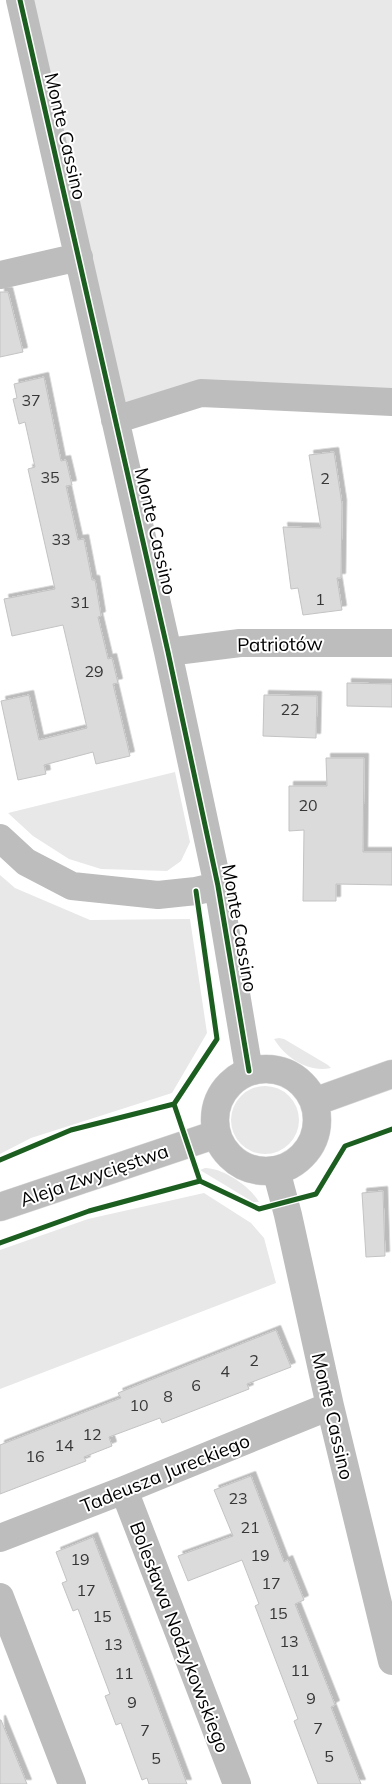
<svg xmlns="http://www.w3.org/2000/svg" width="392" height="1784" viewBox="0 0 392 1784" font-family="Mulish,sans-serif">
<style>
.green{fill:#e8e8e8}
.building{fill:#dbdbdb;stroke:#c3c3c3;filter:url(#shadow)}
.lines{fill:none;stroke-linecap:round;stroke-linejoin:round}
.major-casing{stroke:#dbdbdb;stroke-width:29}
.minor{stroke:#bdbdbd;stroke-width:28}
.major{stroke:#bdbdbd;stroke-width:28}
.cycleway-casing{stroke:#fff;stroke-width:8}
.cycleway{stroke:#1b5e20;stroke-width:5}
.labels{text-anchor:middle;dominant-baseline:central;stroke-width:4;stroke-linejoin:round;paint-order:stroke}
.number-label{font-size:16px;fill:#373737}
.street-label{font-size:19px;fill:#000;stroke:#fff}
</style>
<defs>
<filter id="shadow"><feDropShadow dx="4.5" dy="-4.5" stdDeviation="0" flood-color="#0004"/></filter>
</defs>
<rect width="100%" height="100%" fill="#fff"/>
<path class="green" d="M20 0H392V402L201 393 115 420Z
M175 772 190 842 181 861 167 871 101 869 69 859 33 836 8 813Z
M0 875 15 888 90 920 190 919 207 1033 172 1093 31 1138 0 1154Z
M279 1038 284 1039 328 1065 331 1068C308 1073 286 1058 274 1039Z
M231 1120a34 34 0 1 1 68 0a34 34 0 1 1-68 0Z
M205 1168C223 1168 251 1187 259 1202H253L200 1170Z
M204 1193 251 1223 264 1238 276 1283 0 1389V1250L88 1219Z"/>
<path class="building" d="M0 292H8L23 352 0 357Z
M44 377 61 461 66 460 72 485 66 486 78 540 84 539 92 580H95L101 616 98 617 108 659 112 658 118 683 113 684 130 756 96 764 93 752 44 765 46 774 18 780 1 701 29 695 39 740 87 728 63 625 12 636 4 599 55 589 28 469 35 467 25 422 19 424 13 399 17 398 14 384Z
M334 452 342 504 341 578H337L342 610 303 615 298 588 291 589 283 527 321 528 309 455Z
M347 683 392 684V707L347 706Z
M264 695 317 696 316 738 263 736Z
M326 758H364L363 852H392V885L336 884V901H303L304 830 289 831V786H327Z
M383 1191 385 1256 366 1257 362 1193Z
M276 1330 291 1367 247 1384 249 1389 162 1423 160 1418 109 1437 112 1446 84 1457 86 1461 0 1494V1445L121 1398 118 1393Z
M251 1476 284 1562 288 1560 304 1600 295 1604 335 1705 331 1707 361 1784H318L294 1721 298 1719 255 1606 259 1604 242 1560 188 1581 178 1556 233 1536 214 1490Z
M93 1537 148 1680 187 1784H149L147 1778 142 1780 121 1723 116 1725 105 1696 110 1694 78 1609 73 1611 62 1583 67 1581 56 1552Z
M0 1720H1L27 1784H0Z"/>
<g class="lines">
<defs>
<path id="major" d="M215 1120a51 51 0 1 1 102 0a51 51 0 1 1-102 0Z
M314 1102 392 1074
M0 1207 217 1134"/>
</defs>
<use href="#major" class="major-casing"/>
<path class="minor" d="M20 0 168 652 218 886 249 1071
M0 275 79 257
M115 420 201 393 392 402
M168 652 240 643H392
M0 838 26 862 72 886 158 895 196 891 218 886
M276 1170 288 1215 330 1406 392 1661
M124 1490 237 1784
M0 1538 124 1490 330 1406
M0 1597 72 1784"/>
<use href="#major" class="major"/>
<defs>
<path id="cycleway" d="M20 0 168 652 218 886 249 1071
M174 1104 200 1181 259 1209 316 1194 345 1146 392 1129
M0 1160 71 1130 174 1104 217 1039 196 891
M0 1243 89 1211 200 1181"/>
</defs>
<use href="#cycleway" class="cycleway-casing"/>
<use href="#cycleway" class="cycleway"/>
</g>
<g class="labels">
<g class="number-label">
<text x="31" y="400">37</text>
<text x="50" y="477">35</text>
<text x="325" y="478">2</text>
<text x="61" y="539">33</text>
<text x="320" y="599">1</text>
<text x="80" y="602">31</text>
<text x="94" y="671">29</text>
<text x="290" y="709">22</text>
<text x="308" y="805">20</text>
<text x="254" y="1360">2</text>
<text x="225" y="1371">4</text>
<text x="196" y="1385">6</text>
<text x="168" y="1396">8</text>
<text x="139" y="1405">10</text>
<text x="92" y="1434">12</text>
<text x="64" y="1445">14</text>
<text x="35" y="1456">16</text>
<text x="238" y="1498">23</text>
<text x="250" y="1527">21</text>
<text x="260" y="1555">19</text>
<text x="80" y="1559">19</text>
<text x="271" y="1583">17</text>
<text x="86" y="1590">17</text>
<text x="278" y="1613">15</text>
<text x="102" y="1616">15</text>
<text x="289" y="1641">13</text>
<text x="113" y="1644">13</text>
<text x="300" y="1670">11</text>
<text x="124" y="1673">11</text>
<text x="311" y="1698">9</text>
<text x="132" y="1702">9</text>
<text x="318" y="1728">7</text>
<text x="145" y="1730">7</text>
<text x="329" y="1756">5</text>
<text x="156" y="1758">5</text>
</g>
<g class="street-label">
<text transform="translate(66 136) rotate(77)">Monte Cassino</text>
<text transform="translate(156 531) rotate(77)">Monte Cassino</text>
<text transform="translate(280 644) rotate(-1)">Patriotów</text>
<text transform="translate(240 928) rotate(80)">Monte Cassino</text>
<text transform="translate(94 1175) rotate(-19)">Aleja Zwycięstwa</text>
<text transform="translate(333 1416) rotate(77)">Monte Cassino</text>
<text transform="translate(165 1473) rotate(-22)">Tadeusza Jureckiego</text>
<text transform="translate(180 1637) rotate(69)">Bolesława Nodzykowskiego</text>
</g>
</g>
</svg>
